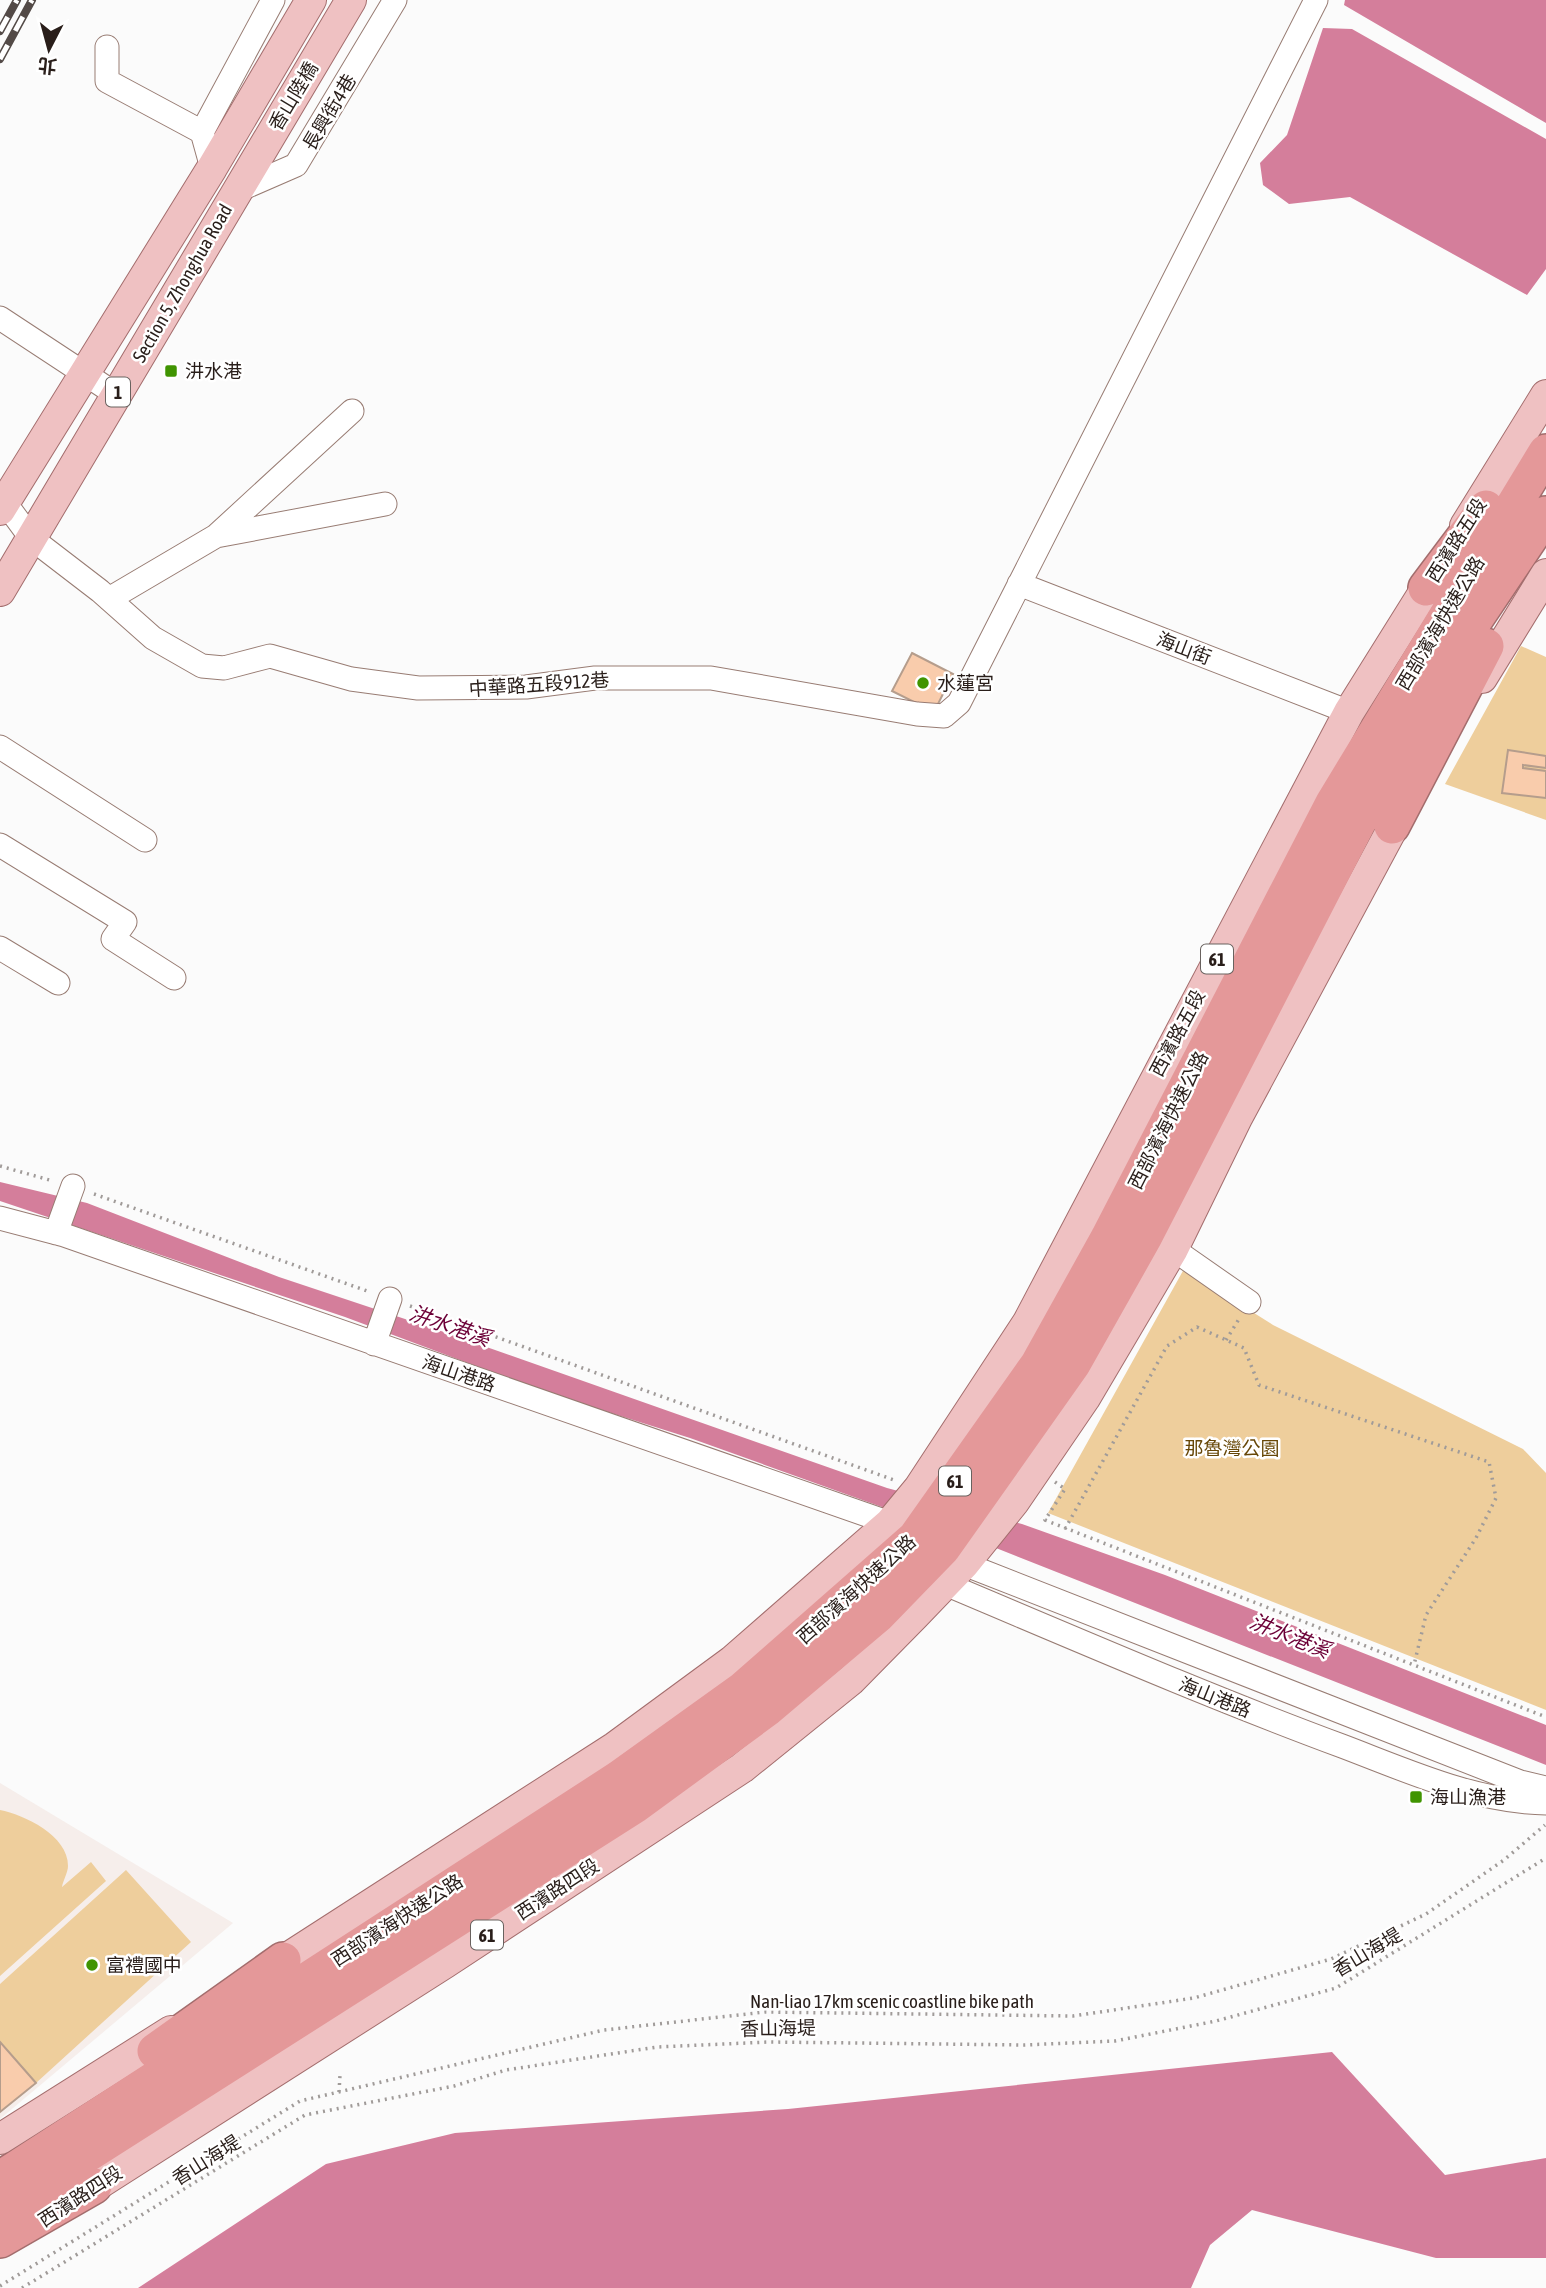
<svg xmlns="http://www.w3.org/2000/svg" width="1546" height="2288" viewBox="0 0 1546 2288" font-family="'Asap Condensed','Noto Sans TC',sans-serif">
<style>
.built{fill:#f6eeeb}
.green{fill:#eece9c}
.water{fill:#d47e9b}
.building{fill:#f9ccac;stroke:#b59d8c;stroke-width:2}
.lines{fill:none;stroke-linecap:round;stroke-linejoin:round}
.minor-casing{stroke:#987c73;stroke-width:25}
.major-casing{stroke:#a36d6d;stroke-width:32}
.highway-casing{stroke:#a36d6d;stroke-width:38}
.path{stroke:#a09b99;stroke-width:3.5;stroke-dasharray:2 5;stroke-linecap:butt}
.minor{stroke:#fff;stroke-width:23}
.major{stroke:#efc1c2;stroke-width:30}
.highway{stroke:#e49899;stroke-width:35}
.rail-casing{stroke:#534a47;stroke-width:8}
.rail{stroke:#fff;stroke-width:5;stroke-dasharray:16;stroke-linecap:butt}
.poi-dot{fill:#409401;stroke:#fff;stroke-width:2.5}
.labels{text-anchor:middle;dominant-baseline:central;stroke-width:5;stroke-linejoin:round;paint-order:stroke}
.shield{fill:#fff;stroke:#69625f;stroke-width:2}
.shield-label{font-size:18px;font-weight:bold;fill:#291e1a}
.street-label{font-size:19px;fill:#291e1a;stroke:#fff}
.poi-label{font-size:19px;fill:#291e1a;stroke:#fff;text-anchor:start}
.park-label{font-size:19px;fill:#674707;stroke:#fff}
.water-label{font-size:21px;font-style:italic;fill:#6c0037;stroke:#fff}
</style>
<rect width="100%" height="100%" fill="#fbfbfb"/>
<path class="built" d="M0 1783 233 1923 0 2119Z"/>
<path class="green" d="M1521 646 1546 657V820L1445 784Z
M1184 1269 1273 1325 1523 1449 1546 1473V1710L1048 1513Z
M0 1810C24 1815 68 1835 68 1866 68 1872 63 1881 62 1887L91 1862 106 1881 0 1976Z
M126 1870 191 1942 36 2083 0 2042V1984Z"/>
<path class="water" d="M1345 0H1546V123L1344 5Z
M1323 28 1352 29 1546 139V269L1527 295 1350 197 1289 204 1263 185 1260 163 1287 135Z
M0 1182 87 1203 279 1277 441 1331 887 1488 1022 1524 1165 1575 1546 1725V1765L996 1548 690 1438 551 1394 345 1317 0 1201Z
M1332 2052 1445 2175 1546 2158V2258H1436L1252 2210 1210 2245 1191 2288H138L326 2164 455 2133 788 2109Z"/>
<path class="building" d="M912 653 953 674 934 712 892 691Z
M1508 750 1546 756V768L1523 765V768L1546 771V798L1502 793Z
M0 2042 36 2083 0 2112Z"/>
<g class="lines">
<defs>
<path id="minor" d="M107 47V81L202 132
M212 168 202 132 273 0
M234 192 296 165 395 0
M0 318 117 395
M0 496 31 538 100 591 153 638 202 666 224 668 270 656 351 679 418 688 526 687 595 678H711L917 714 944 716 959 703 1316 0
M216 536 352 411
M1019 584 1349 712
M109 599 216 536 385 504
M0 747 145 840
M0 845 125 922 113 939 174 978
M0 948 58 983
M0 1218 64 1235 890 1523 901 1530
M56 1233 73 1186
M1173 1249 1249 1302
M374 1344 390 1299
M953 1556 964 1564 1520 1782 1546 1788
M933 1574 943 1583C1076 1639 1207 1696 1342 1746 1408 1771 1475 1802 1546 1803"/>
<path id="major" d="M0 510 212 168 311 0
M1465 526 1546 395
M0 591 351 0
M1482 678 1546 574
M264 1973 615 1747 732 1661 890 1523 919 1488 1028 1322 1349 712 1439 568
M0 2139 171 2031
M75 2199 445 1963 742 1768 851 1680 915 1615 964 1564 1014 1502 1085 1398 1173 1249 1237 1118 1404 807"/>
<path id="highway" d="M1426 588 1486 508
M1392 826 1486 646
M155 2051 283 1960
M0 2179 619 1778 743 1689 915 1538 1038 1364 1108 1238 1333 803 1546 452
M0 2210 636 1805 767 1709 877 1616 943 1548 1073 1364 1144 1238 1360 819 1476 618 1546 514
M0 2240 94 2186"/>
</defs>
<use href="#minor" class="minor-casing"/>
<use href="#major" class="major-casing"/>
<use href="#highway" class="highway-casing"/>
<path class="path" d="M0 1166 53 1181
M94 1194 370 1292
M410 1306 894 1480
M1226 1340 1239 1319
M1055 1482 1065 1489 1045 1520 1546 1717
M1065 1529 1167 1346 1197 1327 1244 1348 1259 1385 1489 1462 1496 1498 1476 1538 1426 1615 1414 1665
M339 2092 340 2075
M0 2286 300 2101 604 2030 765 2012 1073 2016 1194 1998 1331 1959 1426 1914 1504 1860 1545 1825
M22 2288 305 2115 454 2086 506 2070 657 2047 769 2042 1024 2045 1115 2041 1216 2021 1336 1988 1546 1858"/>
<use href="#minor" class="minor"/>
<use href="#major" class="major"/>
<use href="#highway" class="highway"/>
<defs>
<path id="rail" d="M0 31 17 0
M0 59 32 0"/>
</defs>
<use href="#rail" class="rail-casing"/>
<use href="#rail" class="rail"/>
</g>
<g class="poi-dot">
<rect x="164" y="364" width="14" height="14" rx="3.5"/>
<circle cx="923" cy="683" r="7"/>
<rect x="1409" y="1790" width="14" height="14" rx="3.5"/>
<circle cx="92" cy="1965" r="7"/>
</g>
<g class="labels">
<g class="shield">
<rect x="106" y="377.5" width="24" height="29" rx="5"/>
<rect x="1201" y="944.5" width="32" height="29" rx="5"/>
<rect x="939" y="1466.5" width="32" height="29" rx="5"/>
<rect x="471" y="1920.5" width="32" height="29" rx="5"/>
</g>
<g class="shield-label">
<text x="118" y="392">1</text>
<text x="1217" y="959">61</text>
<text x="955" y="1481">61</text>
<text x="487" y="1935">61</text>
</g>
<g class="street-label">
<text transform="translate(293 96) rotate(-59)">香山陸橋</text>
<text transform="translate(329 112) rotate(-59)">長興街4巷</text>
<text transform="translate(182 283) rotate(-60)">Section 5, Zhonghua Road</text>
<text transform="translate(1456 540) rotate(-58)">西濱路五段</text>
<text transform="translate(1440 623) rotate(-59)">西部濱海快速公路</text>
<text transform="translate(1184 648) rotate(21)">海山街</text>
<text transform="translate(539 684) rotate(-4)">中華路五段912巷</text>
<text transform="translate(1177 1033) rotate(-62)">西濱路五段</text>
<text transform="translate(1168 1120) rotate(-63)">西部濱海快速公路</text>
<text transform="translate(459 1373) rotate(19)">海山港路</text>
<text transform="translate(856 1589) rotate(-42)">西部濱海快速公路</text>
<text transform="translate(1215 1697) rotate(22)">海山港路</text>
<text transform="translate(557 1889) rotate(-33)">西濱路四段</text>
<text transform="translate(397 1920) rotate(-33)">西部濱海快速公路</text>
<text transform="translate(1367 1952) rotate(-31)">香山海堤</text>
<text x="892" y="2001">Nan-liao 17km scenic coastline bike path</text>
<text transform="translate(778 2028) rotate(-1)">香山海堤</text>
<text transform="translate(206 2160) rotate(-32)">香山海堤</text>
<text transform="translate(80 2196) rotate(-33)">西濱路四段</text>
</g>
<g class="poi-label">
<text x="185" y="371">汫水港</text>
<text x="937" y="683">水蓮宮</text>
<text x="1430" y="1797">海山漁港</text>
<text x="106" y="1965">富禮國中</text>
</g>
<g class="park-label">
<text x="1232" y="1448">那魯灣公園</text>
</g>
<g class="water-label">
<text transform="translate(450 1325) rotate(19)">汫水港溪</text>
<text transform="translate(1290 1635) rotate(22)">汫水港溪</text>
</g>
</g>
<g transform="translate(49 49) rotate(186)" stroke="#ffffff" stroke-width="5" paint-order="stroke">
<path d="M0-5L12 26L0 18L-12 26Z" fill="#291e1a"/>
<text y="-10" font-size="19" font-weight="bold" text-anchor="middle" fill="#291e1a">北</text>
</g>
</svg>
